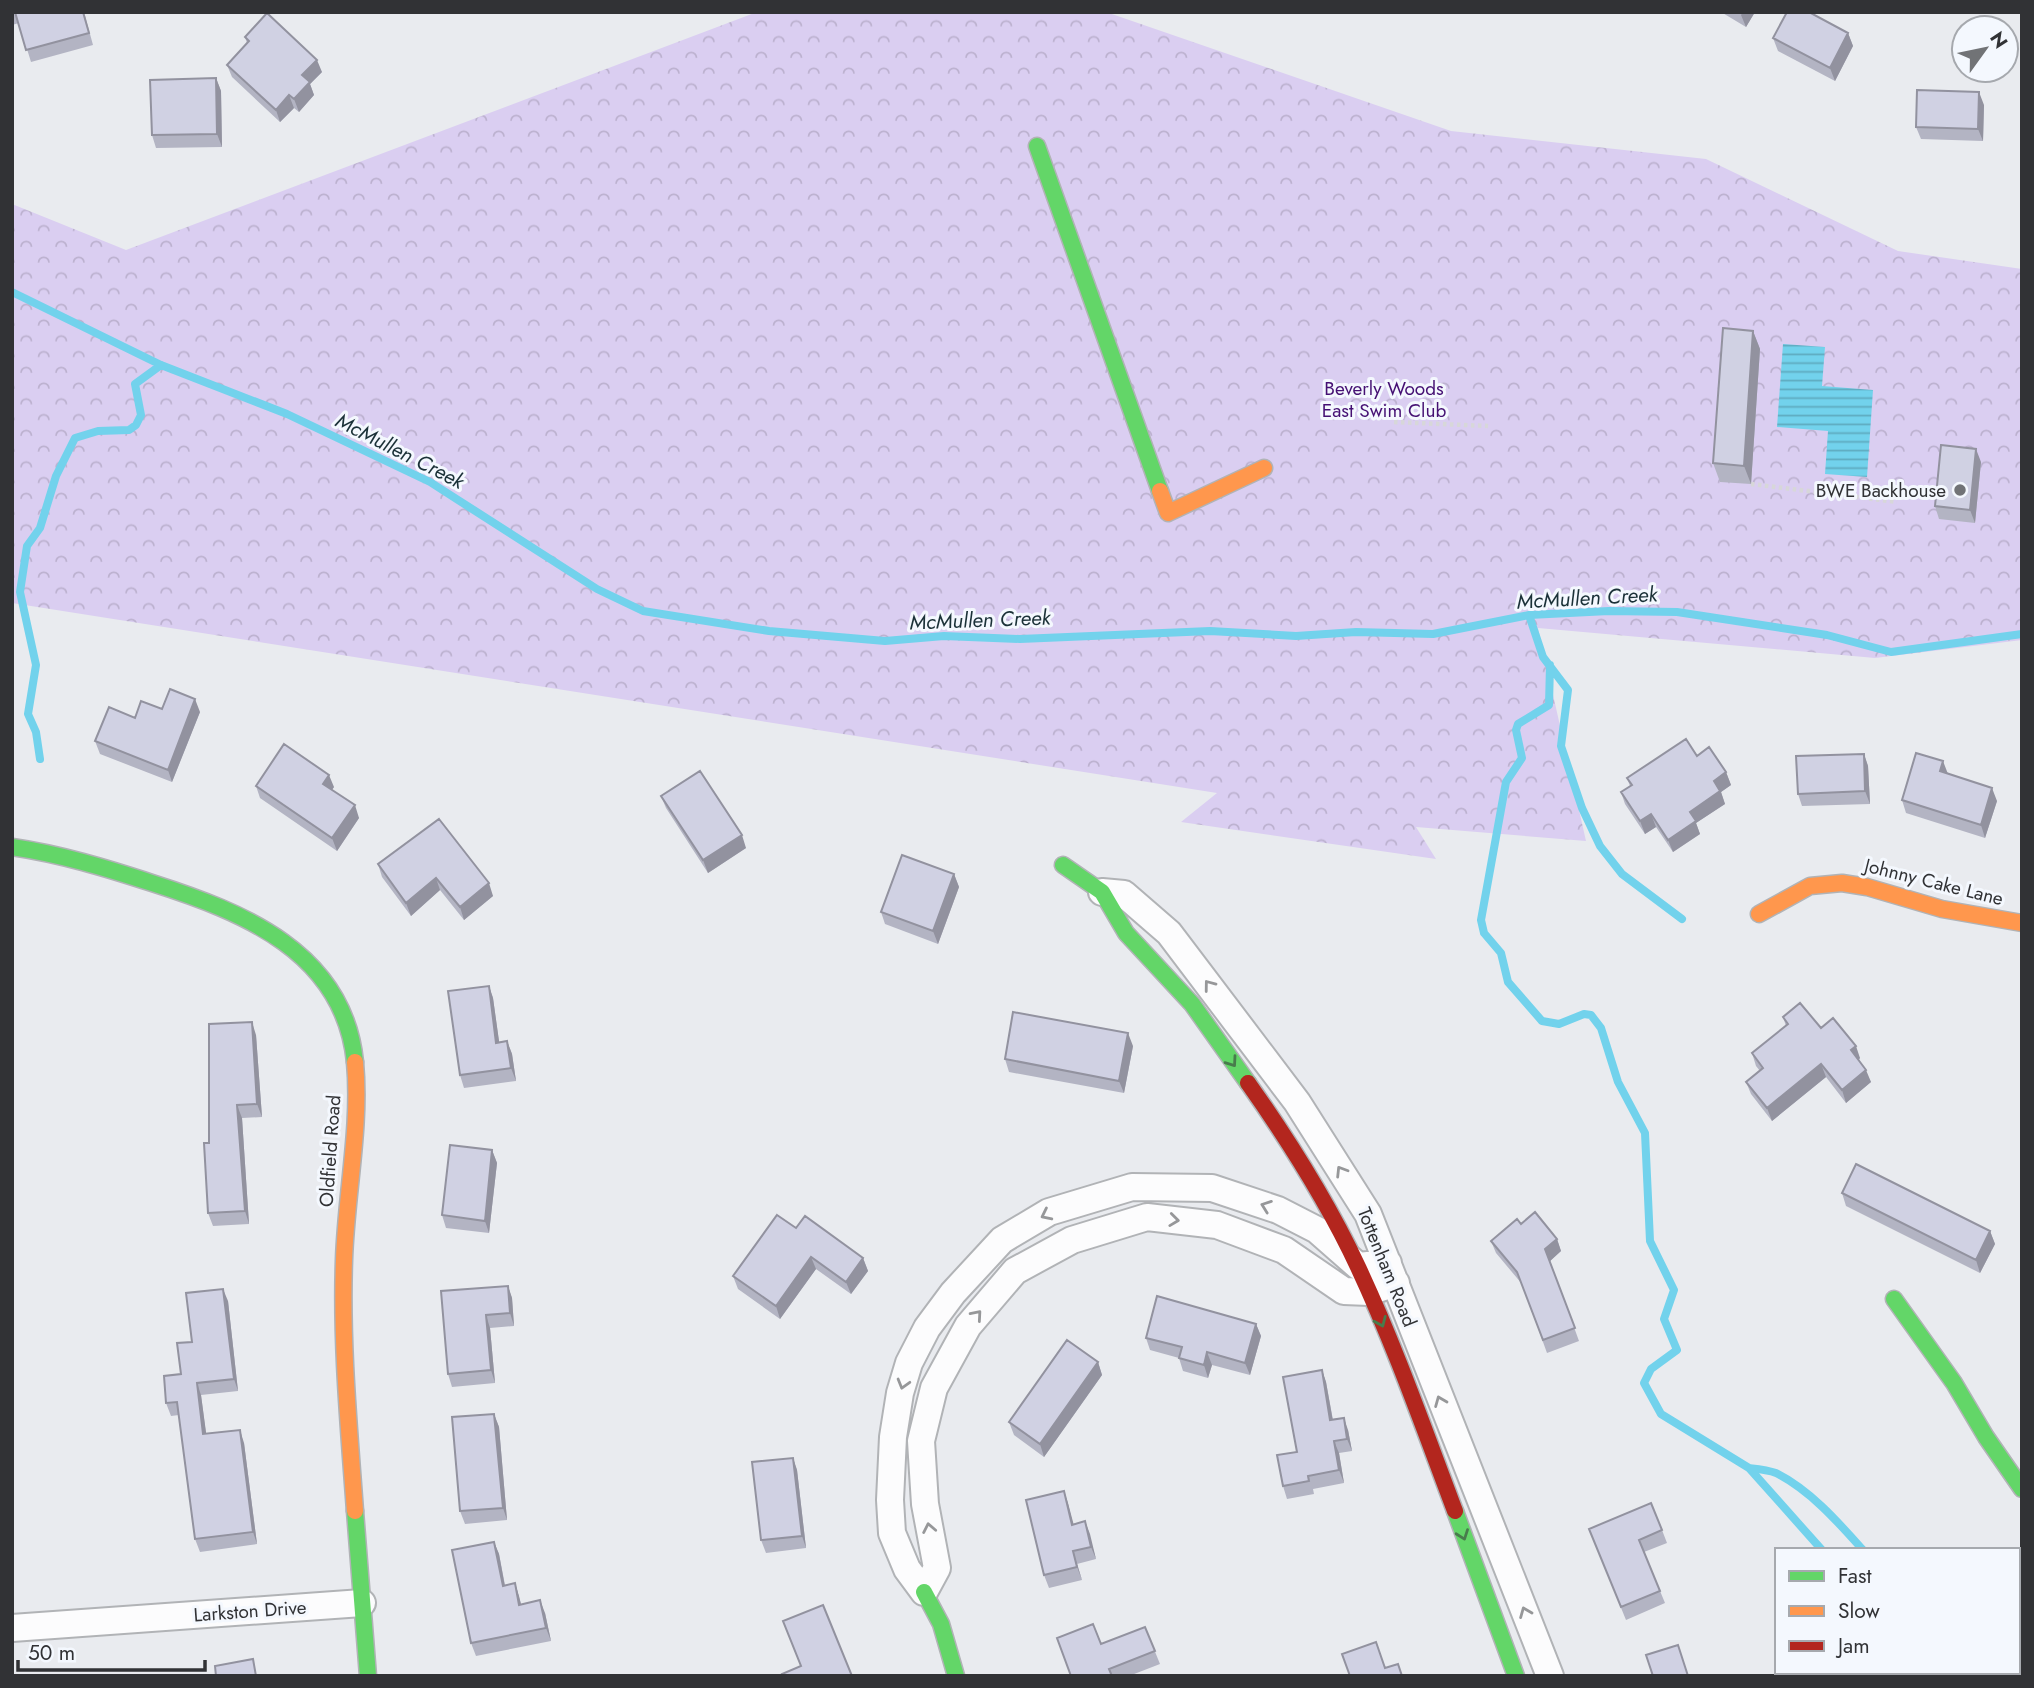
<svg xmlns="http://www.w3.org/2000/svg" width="2034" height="1688" viewBox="0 0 2034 1688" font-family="Jost,sans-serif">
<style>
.forest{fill:url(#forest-crowns)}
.water{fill:url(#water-rules)}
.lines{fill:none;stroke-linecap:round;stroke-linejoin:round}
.stream{stroke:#72d2ec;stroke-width:8}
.street-casing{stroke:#b1b3b6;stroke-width:30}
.fast-casing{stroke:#b1b3b6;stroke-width:19}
.slow-casing{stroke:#b1b3b6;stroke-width:19}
.jam-casing{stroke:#b1b3b6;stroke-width:19}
.path{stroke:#d7d7d9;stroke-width:4.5;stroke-dasharray:3.5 3.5;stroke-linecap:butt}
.street{stroke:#fcfcfd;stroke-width:26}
.fast{stroke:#63d668;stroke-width:16}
.slow{stroke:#ff974d;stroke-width:16}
.jam{stroke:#b3261e;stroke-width:16}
.wall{fill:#b3b4c3}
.shaded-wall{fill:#92929f}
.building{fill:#d0d1e3;stroke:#92929f;stroke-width:2}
.oneway{stroke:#969799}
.oneway2{stroke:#487c4c}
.poi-dot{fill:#717376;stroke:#f4f8fe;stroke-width:2.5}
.labels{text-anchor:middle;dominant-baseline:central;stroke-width:6;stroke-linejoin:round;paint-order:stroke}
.park-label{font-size:19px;fill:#451073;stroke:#f4f8fe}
.poi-label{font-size:19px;fill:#313235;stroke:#f4f8fe;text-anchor:end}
.street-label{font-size:19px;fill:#313235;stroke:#f4f8fe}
.water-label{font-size:21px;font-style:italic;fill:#1b3138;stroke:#f4f8fe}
</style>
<defs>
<pattern id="forest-crowns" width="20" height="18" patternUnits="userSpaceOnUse" patternTransform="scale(1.75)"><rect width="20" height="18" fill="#dacef1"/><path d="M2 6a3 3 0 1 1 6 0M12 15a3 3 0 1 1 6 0" fill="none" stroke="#bcb1cf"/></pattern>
<pattern id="water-rules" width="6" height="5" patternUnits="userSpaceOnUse" patternTransform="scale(1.75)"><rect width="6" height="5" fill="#72d2ec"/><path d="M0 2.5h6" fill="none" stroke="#5eabc0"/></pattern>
</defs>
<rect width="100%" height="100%" fill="#e9ebef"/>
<path class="forest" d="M757 12H1106L1451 131 1706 159 1898 251 2022 269V640L1875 658 1538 628 1586 841 1416 827 1436 859 1181 822 1217 793 12 603V204L126 250Z"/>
<path class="water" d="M1783 344 1825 347 1822 386 1873 390 1867 477 1825 474 1828 431 1777 427Z"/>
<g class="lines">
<path class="stream" d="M12 292 161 365 287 414 430 482 597 589 643 611 769 631 885 641 944 636 1020 639 1210 631 1296 636 1356 632 1433 634 1529 615 1609 611 1677 612 1827 635 1891 652 2022 634
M1529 615 1543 657 1568 690 1561 746 1582 808 1600 846 1622 874 1682 919
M1550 665 1549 705 1518 724 1516 730 1522 758 1506 782 1481 920 1484 933 1501 953 1508 982 1542 1021 1559 1024 1584 1014 1591 1015 1601 1028 1618 1082 1645 1133 1650 1241 1674 1290 1664 1319 1677 1350 1651 1369 1644 1383 1661 1414 1749 1468 1822 1550
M40 759 36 732 28 714 36 665 20 592 27 546 40 528 56 476 75 438 98 431 129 430 136 425 141 415 135 384 161 365
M1749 1468C1758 1469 1768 1470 1776 1473 1810 1490 1838 1522 1863 1550
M2018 1600 2022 1599
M1888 1676 1889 1672"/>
<defs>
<path id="street" d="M1102 892 1124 894 1169 933 1297 1102 1368 1214 1550 1676
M1388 1263 1358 1266 1317 1230 1278 1210 1212 1188 1132 1187 1049 1212 1002 1240 953 1293 927 1328 909 1363 900 1393 893 1437 890 1500 892 1533 907 1569 924 1592 937 1568 925 1504 921 1441 934 1388 968 1326 1015 1271 1072 1240 1147 1217 1217 1225 1284 1250 1344 1291 1369 1292 1396 1283
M12 1628 362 1603"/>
<path id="fast" d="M1037 146 1160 491
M12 847C60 854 106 868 152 883 243 912 344 952 355 1062
M1063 865 1102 892 1126 933 1192 1004 1248 1083
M1894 1299 1954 1383 1986 1437 2022 1489
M355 1511 368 1676
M1455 1511 1516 1676
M924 1592 941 1624 956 1676"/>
<path id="slow" d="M1160 491 1168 513 1264 468
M1759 914 1810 886 1842 883 1867 887 1942 909 2022 923
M355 1062C361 1127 346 1194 344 1260 341 1343 349 1428 355 1511"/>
<path id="jam" d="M1248 1083C1289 1141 1328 1203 1358 1267 1395 1346 1424 1429 1455 1511"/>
</defs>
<use href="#street" class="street-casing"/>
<use href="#fast" class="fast-casing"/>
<use href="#slow" class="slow-casing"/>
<use href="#jam" class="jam-casing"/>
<path class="path" d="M1394 422 1488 426
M1751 484 1897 502"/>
<use href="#street" class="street"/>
<use href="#fast" class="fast"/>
<use href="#slow" class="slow"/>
<use href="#jam" class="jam"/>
</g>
<path class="wall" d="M12 12H84L93 45 31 62 19 23 12 25Z
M1721 12H1755L1746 27Z
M1848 33 1853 46 1835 81 1778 51 1773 38Z
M245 37 322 72 310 84 314 95 299 112 294 108 280 122 232 77 227 65 247 43Z
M216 78 221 91 222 147 156 148 152 135Z
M1984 105 1983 141 1921 139 1916 127Z
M1753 331 1760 349 1751 484 1720 482 1713 463Z
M1981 462 1975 523 1939 519 1935 506Z
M162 709 200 712 172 782 100 754 95 741 135 718Z
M1864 754 1868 766 1870 804 1802 806 1798 794Z
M1697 756 1726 772 1731 785 1721 792 1725 804 1696 823 1700 834 1673 852 1656 827 1645 834 1625 804 1621 792 1630 786 1627 778Z
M1948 774 1997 801 1985 838 1906 813 1902 800Z
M256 786 334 787 332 790 359 818 337 851 260 798Z
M661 796 746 848 708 873 666 808Z
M439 819 493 896 464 920 440 890 411 916 382 877 378 864Z
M954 874 959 887 938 944 885 924 881 912Z
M489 986 493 998 499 1042 507 1041 512 1054 516 1081 464 1088 460 1075Z
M1783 1017 1821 1028 1860 1058 1859 1060 1871 1082 1846 1103 1826 1077 1772 1121 1751 1094 1746 1082 1760 1071 1756 1066 1752 1053 1786 1026Z
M256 1035 262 1117 242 1118 249 1224 213 1226 208 1213Z
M1133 1046 1124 1093 1009 1072 1005 1059Z
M492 1150 497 1163 489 1233 446 1228 442 1215Z
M1842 1193 1990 1231 1995 1244 1980 1273 1846 1206Z
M1521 1224 1557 1239 1561 1251 1550 1261 1579 1341 1547 1353 1522 1284 1496 1253 1491 1241Z
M796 1228 863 1258 868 1271 851 1294 816 1269 780 1319 738 1289 733 1276Z
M508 1286 512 1298 514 1326 490 1328 495 1383 452 1387 448 1374 441 1291Z
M228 1301 238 1391 201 1395 206 1434 244 1443 257 1544 200 1552 195 1539 179 1415 171 1416 166 1403 181 1374 192 1342Z
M1256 1324 1261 1336 1250 1375 1212 1365 1208 1378 1183 1371 1179 1358 1150 1350 1146 1338Z
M1098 1362 1102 1375 1044 1457 1014 1435 1009 1422Z
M1322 1370 1326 1382 1333 1420 1348 1430 1352 1451 1339 1453 1344 1483 1313 1489 1314 1494 1287 1499 1283 1486 1297 1452Z
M494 1414 499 1427 507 1520 465 1524 460 1511Z
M793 1458 797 1470 806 1548 766 1553 761 1540Z
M1064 1491 1073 1524 1085 1521 1096 1559 1077 1564 1082 1580 1049 1588 1044 1575Z
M1589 1529 1662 1530 1667 1543 1644 1552 1665 1603 1626 1620Z
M494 1542 499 1554 505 1585 515 1583 521 1604 545 1613 551 1641 476 1656 471 1643Z
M1145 1627 1160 1664 1129 1676H1071L1101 1644Z"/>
<path class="shaded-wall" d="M1743 12H1755L1746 27 1741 15Z
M1848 33 1853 46 1835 81 1830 68Z
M317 60 322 72 310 84 314 95 299 112 294 99 302 75Z
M216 78 221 91 222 147 217 134Z
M1979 92 1984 105 1983 141 1978 129Z
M289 95 294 108 280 122 276 110Z
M1753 331 1760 349 1751 484 1744 466Z
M1976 449 1981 462 1975 523 1970 510Z
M195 699 200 712 172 782 168 770Z
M1864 754 1868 766 1870 804 1865 791Z
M1943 761 1948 774 1940 771Z
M1726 772 1731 785 1721 792 1725 804 1696 823 1700 834 1673 852 1668 840 1714 781Z
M329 775 334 787 327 796 323 784Z
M1992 788 1997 801 1985 838 1981 825Z
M355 805 359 818 337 851 332 838Z
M1651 814 1656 827 1645 834 1640 821Z
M742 835 746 848 708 873 703 860Z
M954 874 959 887 938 944 933 931Z
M436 878 440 890 411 916 406 903Z
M489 883 493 896 464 920 460 907Z
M489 986 493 998 501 1055 496 1043Z
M252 1022 256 1035 262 1117 257 1104Z
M1128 1033 1133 1046 1124 1093 1119 1081Z
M507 1041 512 1054 516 1081 511 1068Z
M1856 1046 1860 1058 1855 1063 1851 1050Z
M1821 1064 1826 1077 1772 1121 1767 1108Z
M1866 1070 1871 1082 1846 1103 1842 1090Z
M237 1105 242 1118 249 1224 245 1211Z
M492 1150 497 1163 489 1233 485 1221Z
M1990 1231 1995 1244 1980 1273 1976 1260Z
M1557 1239 1561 1251 1549 1262 1545 1249Z
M811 1257 816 1269 780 1319 776 1306Z
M863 1258 868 1271 851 1294 846 1282Z
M508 1286 512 1298 514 1326 510 1313Z
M223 1289 228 1301 238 1391 234 1379Z
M486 1315 490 1328 495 1383 491 1370Z
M1256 1324 1261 1336 1250 1375 1245 1363Z
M1207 1352 1212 1365 1208 1378 1204 1365Z
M1098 1362 1102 1375 1044 1457 1040 1444Z
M1322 1370 1326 1382 1335 1433 1330 1420Z
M197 1383 201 1395 208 1447 203 1434Z
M494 1414 499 1427 507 1520 503 1508Z
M1344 1418 1348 1430 1352 1451 1347 1439Z
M240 1430 244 1443 257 1544 253 1532Z
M1334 1441 1339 1453 1344 1483 1339 1470Z
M793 1458 797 1470 806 1548 802 1536Z
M1064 1491 1068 1503 1077 1537 1072 1525Z
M1085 1521 1090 1534 1096 1559 1091 1547Z
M494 1542 499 1554 507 1598 503 1586Z
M1073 1551 1077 1564 1082 1580 1077 1567Z
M515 1583 519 1596 524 1617 519 1605Z
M540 1600 545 1613 551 1641 546 1628Z"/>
<path class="building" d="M15 12H83L89 33 26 50Z
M1787 12H1809L1848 33 1830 68 1773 38Z
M267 13 317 60 302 75 310 82 294 99 289 95 276 110 227 65 249 41 245 37Z
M216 78 217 134 152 135 150 80Z
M1917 90 1979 92 1978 129 1916 127Z
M1723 328 1753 331 1744 466 1713 463Z
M1941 445 1976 449 1970 510 1935 506Z
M170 689 195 699 168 770 95 741 109 707 135 718 141 701 162 709Z
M1686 739 1697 756 1709 747 1726 772 1714 781 1720 791 1690 812 1696 821 1668 840 1651 814 1640 821 1621 792 1632 785 1627 778Z
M284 744 329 775 323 784 355 805 332 838 256 786Z
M1916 753 1943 761 1940 771 1992 788 1981 825 1902 800Z
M1864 754 1865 791 1798 794 1796 756Z
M700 771 742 835 703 860 661 796Z
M439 819 489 883 460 907 436 878 406 903 378 864Z
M902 855 954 874 933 931 881 912Z
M489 986 496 1043 507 1041 511 1068 460 1075 448 991Z
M1800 1003 1821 1028 1833 1018 1856 1046 1851 1050 1866 1070 1842 1090 1821 1064 1767 1108 1746 1082 1763 1068 1752 1053 1788 1024 1783 1017Z
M1013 1012 1128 1033 1119 1081 1005 1059Z
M252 1022 257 1104 237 1105 245 1211 208 1213 204 1143H209V1024Z
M450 1145 492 1150 485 1221 442 1215Z
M1856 1164 1990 1231 1976 1260 1842 1193Z
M1535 1212 1557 1239 1545 1249 1575 1328 1543 1340 1517 1272 1491 1241 1517 1219 1521 1224Z
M777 1215 796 1228 805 1216 863 1258 846 1282 811 1257 776 1306 733 1276Z
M508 1286 510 1313 486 1315 491 1370 448 1374 441 1291Z
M223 1289 234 1379 197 1383 203 1434 240 1430 253 1532 195 1539 177 1402 166 1403 164 1376 181 1374 177 1343 192 1342 186 1293Z
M1157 1296 1256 1324 1245 1363 1207 1352 1204 1365 1179 1358 1182 1347 1146 1338Z
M1067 1340 1098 1362 1040 1444 1009 1422Z
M1322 1370 1330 1420 1344 1418 1347 1439 1334 1441 1339 1470 1308 1476 1309 1481 1283 1486 1277 1455 1297 1452 1283 1377Z
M494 1414 503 1508 460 1511 452 1417Z
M793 1458 802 1536 761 1540 752 1462Z
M1064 1491 1072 1525 1085 1521 1091 1547 1073 1551 1077 1567 1044 1575 1026 1500Z
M1651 1503 1662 1530 1639 1540 1660 1591 1621 1607 1589 1529Z
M494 1542 503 1586 515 1583 519 1605 540 1600 546 1628 471 1643 452 1550Z
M823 1605 852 1676H783L782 1674 801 1666 783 1621Z
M1093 1624 1101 1644 1145 1627 1155 1651 1109 1669 1112 1676H1071L1057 1638Z
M1376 1642 1385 1668 1398 1664 1402 1676H1350L1342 1654Z
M1678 1645 1688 1676H1653L1646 1655Z
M253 1659 256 1676H216L215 1666Z"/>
<defs><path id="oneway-chevron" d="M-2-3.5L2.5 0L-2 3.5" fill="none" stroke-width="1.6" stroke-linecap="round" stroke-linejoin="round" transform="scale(1.75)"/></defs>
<g class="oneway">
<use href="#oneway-chevron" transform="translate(1209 985) rotate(-127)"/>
<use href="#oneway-chevron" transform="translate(1341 1171) rotate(-122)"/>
<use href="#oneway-chevron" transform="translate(1266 1206) rotate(-160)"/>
<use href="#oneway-chevron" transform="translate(1046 1215) rotate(154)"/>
<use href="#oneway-chevron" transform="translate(1174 1220) rotate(7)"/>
<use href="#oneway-chevron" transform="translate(977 1315) rotate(-49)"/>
<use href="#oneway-chevron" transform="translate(903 1384) rotate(106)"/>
<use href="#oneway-chevron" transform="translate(1440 1401) rotate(-112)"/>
<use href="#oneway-chevron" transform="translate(929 1528) rotate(-101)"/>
<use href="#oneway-chevron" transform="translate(1525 1612) rotate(-112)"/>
</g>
<g class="oneway2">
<use href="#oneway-chevron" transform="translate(1232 1062) rotate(55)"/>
<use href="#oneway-chevron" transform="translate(1381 1322) rotate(67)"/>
<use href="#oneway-chevron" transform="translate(1463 1535) rotate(70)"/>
</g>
<circle class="poi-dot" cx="1960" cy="490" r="7"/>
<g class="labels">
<g class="park-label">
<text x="1384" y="388">Beverly Woods<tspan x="1384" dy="22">East Swim Club</tspan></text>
</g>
<g class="poi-label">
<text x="1946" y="490">BWE Backhouse</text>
</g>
<g class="street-label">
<text transform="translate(1934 882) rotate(14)">Johnny Cake Lane</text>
<text transform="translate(330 1151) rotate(-86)">Oldfield Road</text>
<text transform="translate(1387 1267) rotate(68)">Tottenham Road</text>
<text transform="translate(250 1611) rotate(-4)">Larkston Drive</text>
</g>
<g class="water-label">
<text transform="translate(400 451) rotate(27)">McMullen Creek</text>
<text transform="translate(1587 598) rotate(-3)">McMullen Creek</text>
<text transform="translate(980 620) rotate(-2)">McMullen Creek</text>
</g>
</g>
<rect width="2034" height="1688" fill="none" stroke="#313235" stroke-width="28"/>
<rect x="1775" y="1548" width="245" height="126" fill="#f4f8fe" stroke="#a6a9ae" stroke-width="2"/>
<rect x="1789" y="1571" width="35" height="10" fill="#63d668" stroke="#a6a9ae" stroke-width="2"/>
<text x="1838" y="1583" font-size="21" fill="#313235">Fast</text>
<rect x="1789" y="1606" width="35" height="10" fill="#ff974d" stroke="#a6a9ae" stroke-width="2"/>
<text x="1838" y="1618" font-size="21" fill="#313235">Slow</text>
<rect x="1789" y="1641" width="35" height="10" fill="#b3261e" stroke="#a6a9ae" stroke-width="2"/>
<text x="1838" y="1653" font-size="21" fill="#313235">Jam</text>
<g transform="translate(1985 49) rotate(57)"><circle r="33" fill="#f4f8fe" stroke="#a6a9ae" stroke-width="2"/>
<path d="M0-5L12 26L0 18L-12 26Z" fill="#717376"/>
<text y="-10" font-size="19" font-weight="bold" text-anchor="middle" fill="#313235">N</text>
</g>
<path d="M18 1660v10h187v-10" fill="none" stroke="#313235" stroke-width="3.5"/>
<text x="28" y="1660" font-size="21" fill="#313235" stroke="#f4f8fe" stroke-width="5" paint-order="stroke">50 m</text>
</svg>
